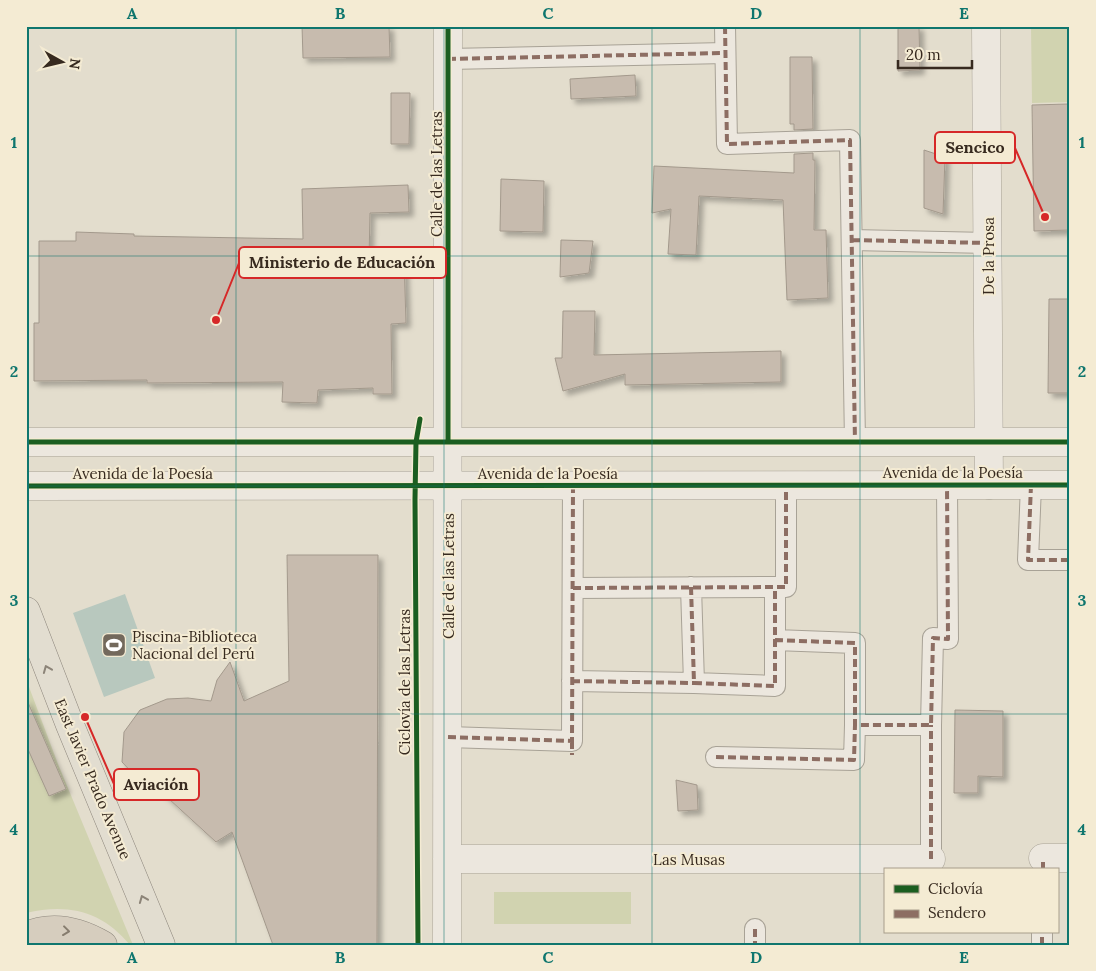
<svg xmlns="http://www.w3.org/2000/svg" width="1096" height="971" viewBox="0 0 1096 971" font-family="Lora,serif">
<style>
.green{fill:#d1d3b0}
.water{fill:#b8c8be}
.building{fill:#c7bbae;stroke:#a3998c;filter:url(#shadow)}
.lines{fill:none;stroke-linecap:round;stroke-linejoin:round}
.pedestrian-casing{stroke:#a8a296;stroke-width:22}
.minor-casing{stroke:#a8a296;stroke-width:29}
.tertiary-casing{stroke:#a8a296;stroke-width:29}
.primary-casing{stroke:#8e877d;stroke-width:29}
.motorway-casing{stroke:#8e877d;stroke-width:29}
.pedestrian{stroke:#ece7de;stroke-width:20}
.minor{stroke:#ece7de;stroke-width:28}
.tertiary{stroke:#ece7de;stroke-width:28}
.primary{stroke:#e2ddd0;stroke-width:28}
.motorway{stroke:#d6cdbe;stroke-width:28}
.quiet{stroke:#8d6e63;stroke-width:4;stroke-dasharray:8 4;stroke-linecap:butt}
.cycleway-casing{stroke:#f4ebd3;stroke-width:8}
.cycleway{stroke:#1b5e20;stroke-width:5}
.oneway{stroke:#8c8478}
.oneway2{stroke:#867c6e}
.grid{fill:none;stroke:#0f766e;stroke-width:1;stroke-opacity:0.55}
.labels{text-anchor:middle;dominant-baseline:central;stroke-width:4;stroke-linejoin:round;paint-order:stroke}
.street-label{font-size:15px;fill:#372a1f;stroke:#f4ebd3}
.poi-label{font-size:15px;fill:#372a1f;stroke:#f4ebd3;text-anchor:start}
.leader{fill:none;stroke:#d62828;stroke-width:2}
.callout-dot{fill:#d62828;stroke:#f4ebd3;stroke-width:2}
.callout{fill:#f4ebd3;stroke:#d62828;stroke-width:2}
.callout-label{font-size:16px;text-anchor:middle;font-weight:bold;fill:#372a1f}
.neatline{fill:none;stroke:#0f766e;stroke-width:2}
.grid-label{font-size:16px;text-anchor:middle;font-weight:bold;fill:#0f766e}
</style>
<defs>
<filter id="shadow"><feDropShadow dx="4.5" dy="4.5" stdDeviation="2.5" flood-color="#0004"/></filter>
</defs>
<rect width="100%" height="100%" fill="#e3ddcd"/>
<path class="green" d="M1031 26H1070V102L1032 103Z
M26 679 58 764 133 945H130C102 911 68 903 26 913Z
M494 892H631V924H494Z"/>
<path class="water" d="M125 594 155 678 104 697 73 613Z"/>
<path class="building" d="M302 26H389L390 57 303 58Z
M898 26H919L920 70 898 71Z
M790 57H812L813 129 794 130V124H790Z
M635 75 636 96 571 99 570 79Z
M391 93H410L409 144H391Z
M1068 104V111H1070V230L1034 231 1032 105Z
M924 150 945 157 943 214 924 208Z
M813 153V160H815L814 230H826L828 298 787 300 783 200 699 196 696 255 668 254 671 209 652 213 654 166 794 173V154Z
M501 179 544 181 543 232 500 231Z
M408 185 409 212 370 213 369 260 404 259 406 323 391 324 392 394H373V388L318 390 317 403 282 402 283 382 147 383V380L34 381V323H39V241H76V232L134 234V236L303 239 302 189Z
M561 240 593 241 589 273 560 277Z
M1049 299H1070V393H1048Z
M563 311H595L594 355 781 351V382L625 385V374L563 391 555 358H562Z
M287 555H378L377 945H273L232 832 216 842 157 788 137 778 122 762 124 732 140 710 167 699 188 698 211 701 217 680 230 662 244 701 289 681Z
M26 698 66 789 49 796 26 745Z
M955 710 1003 711V777L978 776V793H954Z
M676 780 697 785 698 810 678 811Z"/>
<g class="lines">
<defs>
<path id="pedestrian" d="M725 26 727 144 850 140 855 442
M448 59 725 53
M852 240 988 243
M1031 485 1028 560H1070
M691 587 694 683 775 686V588
M573 588 786 587V485
M775 640 855 643V725H931L933 638 948 639 947 485
M572 681 694 683
M448 737 572 741 573 486
M716 757 854 760 855 725
M931 859V725
M755 929V945
M1042 945V932"/>
<path id="minor" d="M986 26 989 485
M1043 858H1070
M447 859H931
M447 945 448 26"/>
<path id="tertiary" d="M26 442H1070
M26 486 1070 485"/>
<path id="primary" d="M26 611 70 725 161 945"/>
<path id="motorway" d="M26 936C53 924 79 931 103 945"/>
</defs>
<use href="#pedestrian" class="pedestrian-casing"/>
<use href="#minor" class="minor-casing"/>
<use href="#tertiary" class="tertiary-casing"/>
<use href="#primary" class="primary-casing"/>
<use href="#motorway" class="motorway-casing"/>
<use href="#pedestrian" class="pedestrian"/>
<use href="#minor" class="minor"/>
<use href="#tertiary" class="tertiary"/>
<use href="#primary" class="primary"/>
<use href="#motorway" class="motorway"/>
<path class="quiet" d="M725 26 727 144 850 140 855 442
M448 59 725 53
M852 240 988 243
M1031 485 1028 560H1070
M691 587 694 683 775 686V588
M573 588 786 587V485
M775 640 855 643V725H931L933 638 948 639 947 485
M572 681 694 683
M448 737 572 741 573 486
M572 741V755
M716 757 854 760 855 725
M931 859V725
M1043 870V858
M755 929V945
M1042 945V932"/>
<defs>
<path id="cycleway" d="M26 442H1070
M448 442V26
M26 486 1070 485
M418 945 415 499 416 442 420 419"/>
</defs>
<use href="#cycleway" class="cycleway-casing"/>
<use href="#cycleway" class="cycleway"/>
</g>
<defs><path id="oneway-chevron" d="M-2-3.5L2.5 0L-2 3.5" fill="none" stroke-width="1.6" stroke-linecap="round" stroke-linejoin="round" transform="scale(1.25)"/></defs>
<g class="oneway">
<use href="#oneway-chevron" transform="translate(47 669) rotate(-112)"/>
<use href="#oneway-chevron" transform="translate(143 899) rotate(-112)"/>
</g>
<use class="oneway2" href="#oneway-chevron" transform="translate(66 931) rotate(7)"/>
<path class="grid" d="M236 26V945M444 26V945M652 26V945M860 26V945M26 256H1070M26 486H1070M26 714H1070"/>
<defs>
<symbol id="stadium-square" viewBox="-11 -11 22 22"><rect x="-9" y="-9" width="18" height="18" rx="4" fill="#73695c" stroke="#f4ebd3"/><path d="M0-5a6.5 5 0 1 0 0 10a6.5 5 0 1 0 0-10ZM-3.5-1.8h7v3.6h-7Z" fill="#fff"/></symbol>
</defs>
<g fill-rule="evenodd">
<use href="#stadium-square" x="100" y="631" width="28" height="28"/>
</g>
<g class="labels">
<g class="street-label">
<text transform="translate(436 174) rotate(-90)">Calle de las Letras</text>
<text transform="translate(988 256) rotate(-90)">De la Prosa</text>
<text x="953" y="472">Avenida de la Poesía</text>
<text x="143" y="473">Avenida de la Poesía</text>
<text x="548" y="473">Avenida de la Poesía</text>
<text transform="translate(448 576) rotate(-90)">Calle de las Letras</text>
<text transform="translate(404 682) rotate(-90)">Ciclovía de las Letras</text>
<text transform="translate(93 779) rotate(67)">East Javier Prado Avenue</text>
<text x="689" y="859">Las Musas</text>
</g>
<g class="poi-label">
<text x="132" y="636">Piscina-Biblioteca<tspan x="132" dy="17">Nacional del Perú</tspan></text>
</g>
</g>
<path class="leader" d="M1045 217L1015 148M216 320L239 263M85 717L114 784"/>
<g class="callout-dot">
<circle cx="1045" cy="217" r="5"/>
<circle cx="216" cy="320" r="5"/>
<circle cx="85" cy="717" r="5"/>
</g>
<g class="callout">
<rect x="935" y="132" width="80" height="31" rx="5"/>
<rect x="239" y="247" width="207" height="31" rx="5"/>
<rect x="114" y="769" width="85" height="31" rx="5"/>
</g>
<g class="callout-label">
<text x="975" y="153">Sencico</text>
<text x="342" y="268">Ministerio de Educación</text>
<text x="156" y="790">Aviación</text>
</g>
<rect width="1096" height="971" fill="none" stroke="#f4ebd3" stroke-width="55"/>
<rect x="884" y="868" width="175" height="65" fill="#f4ebd3" stroke="#a89e8b"/>
<rect x="894" y="885" width="25" height="8" fill="#1b5e20" stroke="#a89e8b"/>
<text x="928" y="894" font-size="15" fill="#372a1f">Ciclovía</text>
<rect x="894" y="910" width="25" height="8" fill="#8d6e63" stroke="#a89e8b"/>
<text x="928" y="918" font-size="15" fill="#372a1f">Sendero</text>
<g transform="translate(62 62) rotate(98)" stroke="#f4ebd3" stroke-width="4" paint-order="stroke">
<path d="M0-4L9 19L0 12L-9 19Z" fill="#372a1f"/>
<text y="-8" font-size="14" font-weight="bold" text-anchor="middle" fill="#372a1f">N</text>
</g>
<path d="M898 60v8h74v-8" fill="none" stroke="#372a1f" stroke-width="2.5"/>
<text x="906" y="60" font-size="15" fill="#372a1f" stroke="#f4ebd3" stroke-width="4" paint-order="stroke">20 m</text>
<rect x="28" y="28" width="1040" height="916" class="neatline"/>
<g class="grid-label">
<text x="132" y="19">A</text>
<text x="340" y="19">B</text>
<text x="548" y="19">C</text>
<text x="756" y="19">D</text>
<text x="964" y="19">E</text>
<text x="14" y="148">1</text>
<text x="1082" y="148">1</text>
<text x="14" y="377">2</text>
<text x="1082" y="377">2</text>
<text x="14" y="606">3</text>
<text x="1082" y="606">3</text>
<text x="14" y="835">4</text>
<text x="1082" y="835">4</text>
<text x="132" y="963">A</text>
<text x="340" y="963">B</text>
<text x="548" y="963">C</text>
<text x="756" y="963">D</text>
<text x="964" y="963">E</text>
</g>
</svg>
